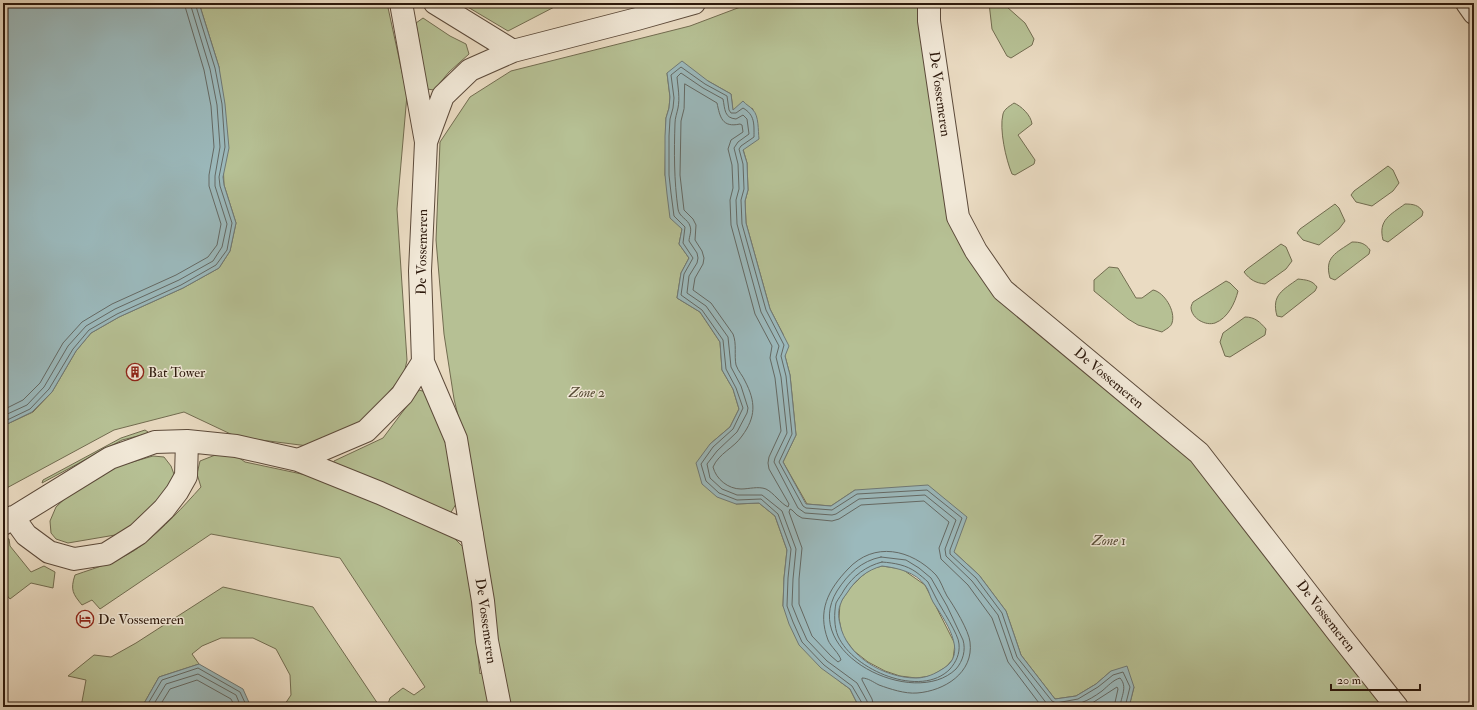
<svg xmlns="http://www.w3.org/2000/svg" width="1477" height="710" viewBox="0 0 1477 710" font-family="'IM FELL Double Pica',serif">
<style>
.green{fill:#b6c094;stroke:#726c50}
.water{fill:#9bb9bc;stroke:#6f7976;fill-rule:evenodd}
.lines{fill:none;stroke-linecap:round;stroke-linejoin:round}
.shore{stroke:#646964;stroke-width:1}
.minor-casing{stroke:#5c4a3a;stroke-width:24}
.minor{stroke:#f1e8d7;stroke-width:22}
.labels{text-anchor:middle;dominant-baseline:central;stroke-width:3;stroke-linejoin:round;paint-order:stroke}
.street-label{font-size:14px;fill:#2d190c;stroke:#f1e8d7}
.poi-label{font-size:14px;fill:#2d190c;stroke:#f1e8d7;text-anchor:start}
.park-label{font-size:14px;font-style:italic;fill:#564b35;stroke:#f1e8d7}
</style>
<rect width="100%" height="100%" fill="#eadbc2"/>
<filter id="stains"><feTurbulence type="fractalNoise" baseFrequency=".005" numOctaves="4"/><feColorMatrix values="0 0 0 0 .2 0 0 0 0 .09 0 0 0 0 .02 0 0 0 .5 -.17"/></filter>
<radialGradient id="worn" r=".72"><stop offset=".6" stop-color="#630" stop-opacity="0"/><stop offset="1" stop-color="#630" stop-opacity=".3"/></radialGradient>
<path class="green" d="M199 3H387L407 95 397 209 407 360 404 374 362 424 308 446 237 437 184 412 114 430 3 490V426L33 412 52 392 76 351 91 333 119 317 183 288 219 268 230 251 236 223 224 185 219 67Z
M461 3H562L508 31Z
M751 3H921L950 222 1003 290 1199 453 1397 707H1129L1134 687 1111 671 1096 684 1076 696 1055 699 1021 655 1006 611 979 575 954 552 855 490 831 506 807 504 783 462 796 435 790 375 785 356 783 334 770 309 746 223 745 201 748 190 747 163 743 149 753 109 747 106 733 111 731 94 708 81 667 73 670 97 669 108 666 118 665 175 682 229 679 244 689 258 681 273 677 298 700 312 720 342 722 370 733 389 739 409 730 427 710 444 736 504 759 503 775 516 787 550 784 578 783 606 839 681 850 689 859 707H387L390 698 403 688 414 695 425 687 340 558 211 534 100 609 92 600 82 605C73 594 70 590 75 575 98 567 123 560 142 545 164 528 183 507 201 487L197 474 200 461 228 450 245 462 311 476 352 490 453 537 466 550 480 674 491 663 471 469 454 399 444 334 436 240 440 142 470 97 511 71 690 26Z
M989 3H1009L1007 7 1025 23 1034 39 1032 45 1011 58 1007 56 992 29Z
M423 18 450 36 466 44 469 54 449 72 434 90 427 89 416 23Z
M1014 103C1021 106 1031 115 1032 124L1018 135 1035 160 1034 164 1015 175 1012 174C1006 160 999 129 1003 114 1004 109 1010 106 1014 103Z
M1388 166 1393 170 1399 183 1393 191 1372 206 1356 202 1351 195 1354 191Z
M1335 204 1339 208 1345 221 1339 229 1319 245 1303 240 1297 233 1300 229Z
M1405 204C1413 204 1419 205 1423 212L1422 216 1388 242 1383 240C1378 220 1390 215 1405 204Z
M1352 242C1360 242 1365 243 1370 250L1369 254 1335 280 1330 278C1324 257 1336 253 1352 242Z
M1281 244 1286 247 1292 261 1286 269 1265 284C1256 283 1250 280 1244 272L1247 269Z
M1109 267 1118 268 1136 298H1142L1153 290C1164 292 1176 311 1172 323 1171 327 1166 329 1162 332L1138 325 1128 319 1094 291V280Z
M1298 279C1306 280 1312 280 1317 287L1315 291 1282 317 1277 316C1271 295 1283 290 1298 279Z
M1226 281 1230 283 1238 291C1235 303 1228 318 1215 323 1206 326 1192 319 1191 308 1191 306 1192 304 1193 302Z
M1245 317C1255 317 1260 322 1266 329L1265 335 1230 357 1225 356 1220 342 1223 333Z
M419 390 429 393 446 445 459 499 450 514 332 469 334 461 383 438Z
M145 430 148 432 146 434 122 440 42 483 43 480 121 438Z
M153 456 164 457 171 466 175 477 144 520 121 534 68 543 56 539 51 533 50 521 56 507 73 491 115 467Z
M3 537 9 539 10 546 31 572 44 566 55 572 53 588 31 583 10 599 3 591Z
M882 566 902 569 925 585 955 644 953 659 946 667 931 676 916 678 900 676 885 671 868 662 854 651 842 635 839 618 840 603 850 588 862 576 871 569Z
M223 587 313 607 380 707H283L291 695 290 675 276 649 253 638H221L202 646 192 654 199 664 159 677 142 707H81L86 680 68 676 94 655 111 657 136 643Z"/>
<path class="water" d="M3 3H199L219 67 225 104 229 148 223 177 224 185 236 223 230 251 219 268 183 288 119 317 91 333 76 351 52 392 32 412 3 426Z
M682 61 708 81 731 94 733 110 743 101C746 105 750 106 753 110 759 116 758 130 759 139L743 150 747 163 748 190 745 201 746 223 770 309 789 346 785 356 790 375 796 435 783 462 806 504 831 506 855 490 928 485 967 517 954 552 979 575 1006 611 1021 655 1055 699 1076 696 1096 684 1111 671 1127 666 1134 687 1129 707H859L850 689 821 668 799 645 789 624 783 606 784 578 787 550 775 516 759 503 736 504 717 497 702 484 696 463 710 444 730 427 739 409 733 389 722 370 720 342 700 312 677 298 681 273 689 258 679 244 682 229 670 218 667 194 665 175V136L666 118 669 108 670 97 667 73ZM882 566C898 568 915 572 925 585 929 590 930 597 933 602 944 619 969 653 944 668 935 674 926 678 916 678 884 678 846 656 840 624 838 617 838 609 841 603 842 599 845 596 847 593 856 579 867 570 882 566Z
M199 664 243 689 251 707H142L159 677Z"/>
<g class="lines">
<path class="shore" d="M685 84 717 103C720 117 722 128 740 124L742 125 743 132 731 140 728 149 732 165 733 188 730 200 731 225 755 314 772 346 770 358 775 378 781 431 769 457 768 463 769 469 789 504 788 507C780 503 774 493 766 489 758 486 749 489 741 489 728 489 716 479 713 467 719 453 734 448 742 436 756 417 756 402 745 381 743 376 738 371 736 365 734 355 737 344 733 334L711 303 693 290 695 278 703 264 704 258 702 251 695 240 696 225 693 219 684 210 680 175 681 121 684 109Z
M3 410 23 400 40 383 63 343 82 322 112 304 176 275 208 257 217 245 221 224 209 186V175L214 147 211 106 204 70 184 3
M3 416 27 405 44 387 68 346 86 326 115 309 179 280 213 261 222 247 227 224 215 186V176L220 147 217 105 210 69 190 3
M3 422 30 409 49 389 73 349 89 330 117 314 181 285 216 265 227 250 232 223 220 186 219 177 225 147 222 104 215 68 195 3
M881 557 906 560 919 568 931 578 947 606 963 640C966 650 963 661 956 669 914 710 799 653 837 591 848 574 861 561 881 557Z
M882 562C895 563 906 565 916 572 920 575 925 579 928 582 931 587 933 593 936 598 941 608 959 635 959 644 960 654 956 662 950 669 921 699 853 670 838 636 834 627 834 613 836 603 838 599 842 594 844 590 853 576 866 566 882 562Z
M146 707 162 680 198 668 240 692 247 707
M152 707 166 684 198 674 236 695 241 707
M159 707 170 689 197 680 231 699 235 707
M863 707 862 703 852 686 824 665 802 642 793 622 787 606 788 578 791 549 778 514 761 499 737 500 719 493 706 481 701 464 713 447 733 429 743 408 736 388 726 369 723 340 702 310 681 295 684 274 693 258 683 243 685 227 674 216 671 193 669 175V136L670 119 673 108 674 98 671 75 681 67 705 84 727 96 729 110 731 113H736L743 108C755 115 754 124 754 137L741 146 739 149 743 164 744 189 741 200 742 224 766 310 784 345 781 356 786 376 792 434 779 462 803 506 806 508 832 510 857 494 927 490 962 518 950 550V554L976 578 1002 613 1017 657 1052 701 1056 703 1078 699 1098 687 1113 675 1123 672 1130 687 1125 707
M868 707 867 701 857 683 827 661 807 640 798 620 792 605 793 579 796 549 782 511 762 495H737L722 489 710 478 707 464 717 451 737 432 747 413 748 408 741 386 731 367 728 337 706 306 687 293 689 276 697 263 698 258 697 253 689 241C689 237 692 231 690 226 688 219 679 217 678 209 674 180 674 152 675 123 675 118 677 113 678 108 680 98 678 88 677 77L681 73 703 88 723 99C725 109 724 118 736 119L743 115 747 119 749 134 738 142 734 148 738 164 739 189 736 200 737 224 761 312 779 346 776 357 781 377 787 433 775 458 774 462 798 508 805 513 832 515 836 514 859 499 925 495 956 520 945 549 946 556 972 581 998 615 1013 659 1047 704 1052 707
M874 707 872 699 862 680V678C868 678 873 682 879 685 890 689 905 694 917 693 944 691 974 673 970 642 969 631 954 606 947 596 943 589 941 581 936 575 911 549 874 541 848 569 828 590 817 611 828 640 831 647 839 653 841 660L838 662 831 656 812 636 799 604V579L802 548 789 512 790 509 792 510 797 515 802 518 832 521 839 519 861 505 924 501 949 522 939 548 941 559 968 585 992 618 1008 662 1042 707
M1060 707C1078 705 1087 702 1102 691 1108 686 1113 680 1120 678 1128 687 1121 696 1120 707
M1086 707 1117 687 1118 689 1114 707"/>
<defs>
<path id="minor" d="M435 3 513 51
M929 3V21L958 217 976 251 1003 290 1199 453 1339 634 1397 707
M1467 3 1474 13
M426 142 443 96 470 70 513 51 637 19 694 3
M423 362 456 439 483 601 487 641 500 707
M298 460 366 431 402 395 423 362 420 271 426 142 401 3
M13 517 26 535 49 552 74 559 106 554 138 534 164 509 177 492 186 476 187 441
M3 524 110 458 155 442 187 441 236 446 298 460 380 493 472 534"/>
</defs>
<use href="#minor" class="minor-casing"/>
<use href="#minor" class="minor"/>
</g>
<defs>
<symbol id="building-ring" viewBox="-11 -11 22 22"><circle r="9.5" fill="#f1e8d7" stroke="#8f2418" stroke-width="1.5"/><path d="M-4-6H4V6H1V3H-1V6H-4ZM-2.5-4.3h1.7v1.8h-1.7ZM.8-4.3h1.7v1.8H.8ZM-2.5-1h1.7V.8h-1.7ZM.8-1h1.7V.8H.8Z" fill="#8f2418"/></symbol>
<symbol id="hotel-ring" viewBox="-11 -11 22 22"><circle r="9.5" fill="#f1e8d7" stroke="#8f2418" stroke-width="1.5"/><path d="M-6-4.5h1.5V1H6V5H4.5V3h-9V5H-6ZM-4 0a1.8 1.8 0 1 1 3.6 0ZM.5 0V-2.5h3Q6-2.5 6 0Z" fill="#8f2418"/></symbol>
</defs>
<g fill-rule="evenodd">
<use href="#building-ring" x="125" y="362" width="20" height="20"/>
<use href="#hotel-ring" x="75" y="609" width="20" height="20"/>
</g>
<g class="labels">
<g class="street-label">
<text transform="translate(940 94) rotate(82)">De Vossemeren</text>
<text transform="translate(422 252) rotate(-89)">De Vossemeren</text>
<text transform="translate(1109 378) rotate(40)">De Vossemeren</text>
<text transform="translate(1326 616) rotate(52)">De Vossemeren</text>
<text transform="translate(486 621) rotate(82)">De Vossemeren</text>
</g>
<g class="poi-label">
<text x="148" y="372">Bat Tower</text>
<text x="98" y="619">De Vossemeren</text>
</g>
<g class="park-label">
<text x="587" y="392">Zone 2</text>
<text x="1109" y="540">Zone 1</text>
</g>
</g>
<rect width="1477" height="710" fill="none" stroke="#eadbc2" stroke-width="16"/>
<rect x="4" y="4" width="1469" height="702" fill="none" stroke="#2d190c" stroke-width="2"/>
<rect x="8" y="8" width="1461" height="694" fill="none" stroke="#2d190c"/>
<path d="M1331 684v6h89v-6" fill="none" stroke="#2d190c" stroke-width="2"/>
<text x="1337" y="684" font-size="12" fill="#2d190c" stroke="#f1e8d7" stroke-width="3" paint-order="stroke">20 m</text>
<rect width="100%" height="100%" filter="url(#stains)"/>
<rect width="100%" height="100%" fill="url(#worn)"/>
</svg>
